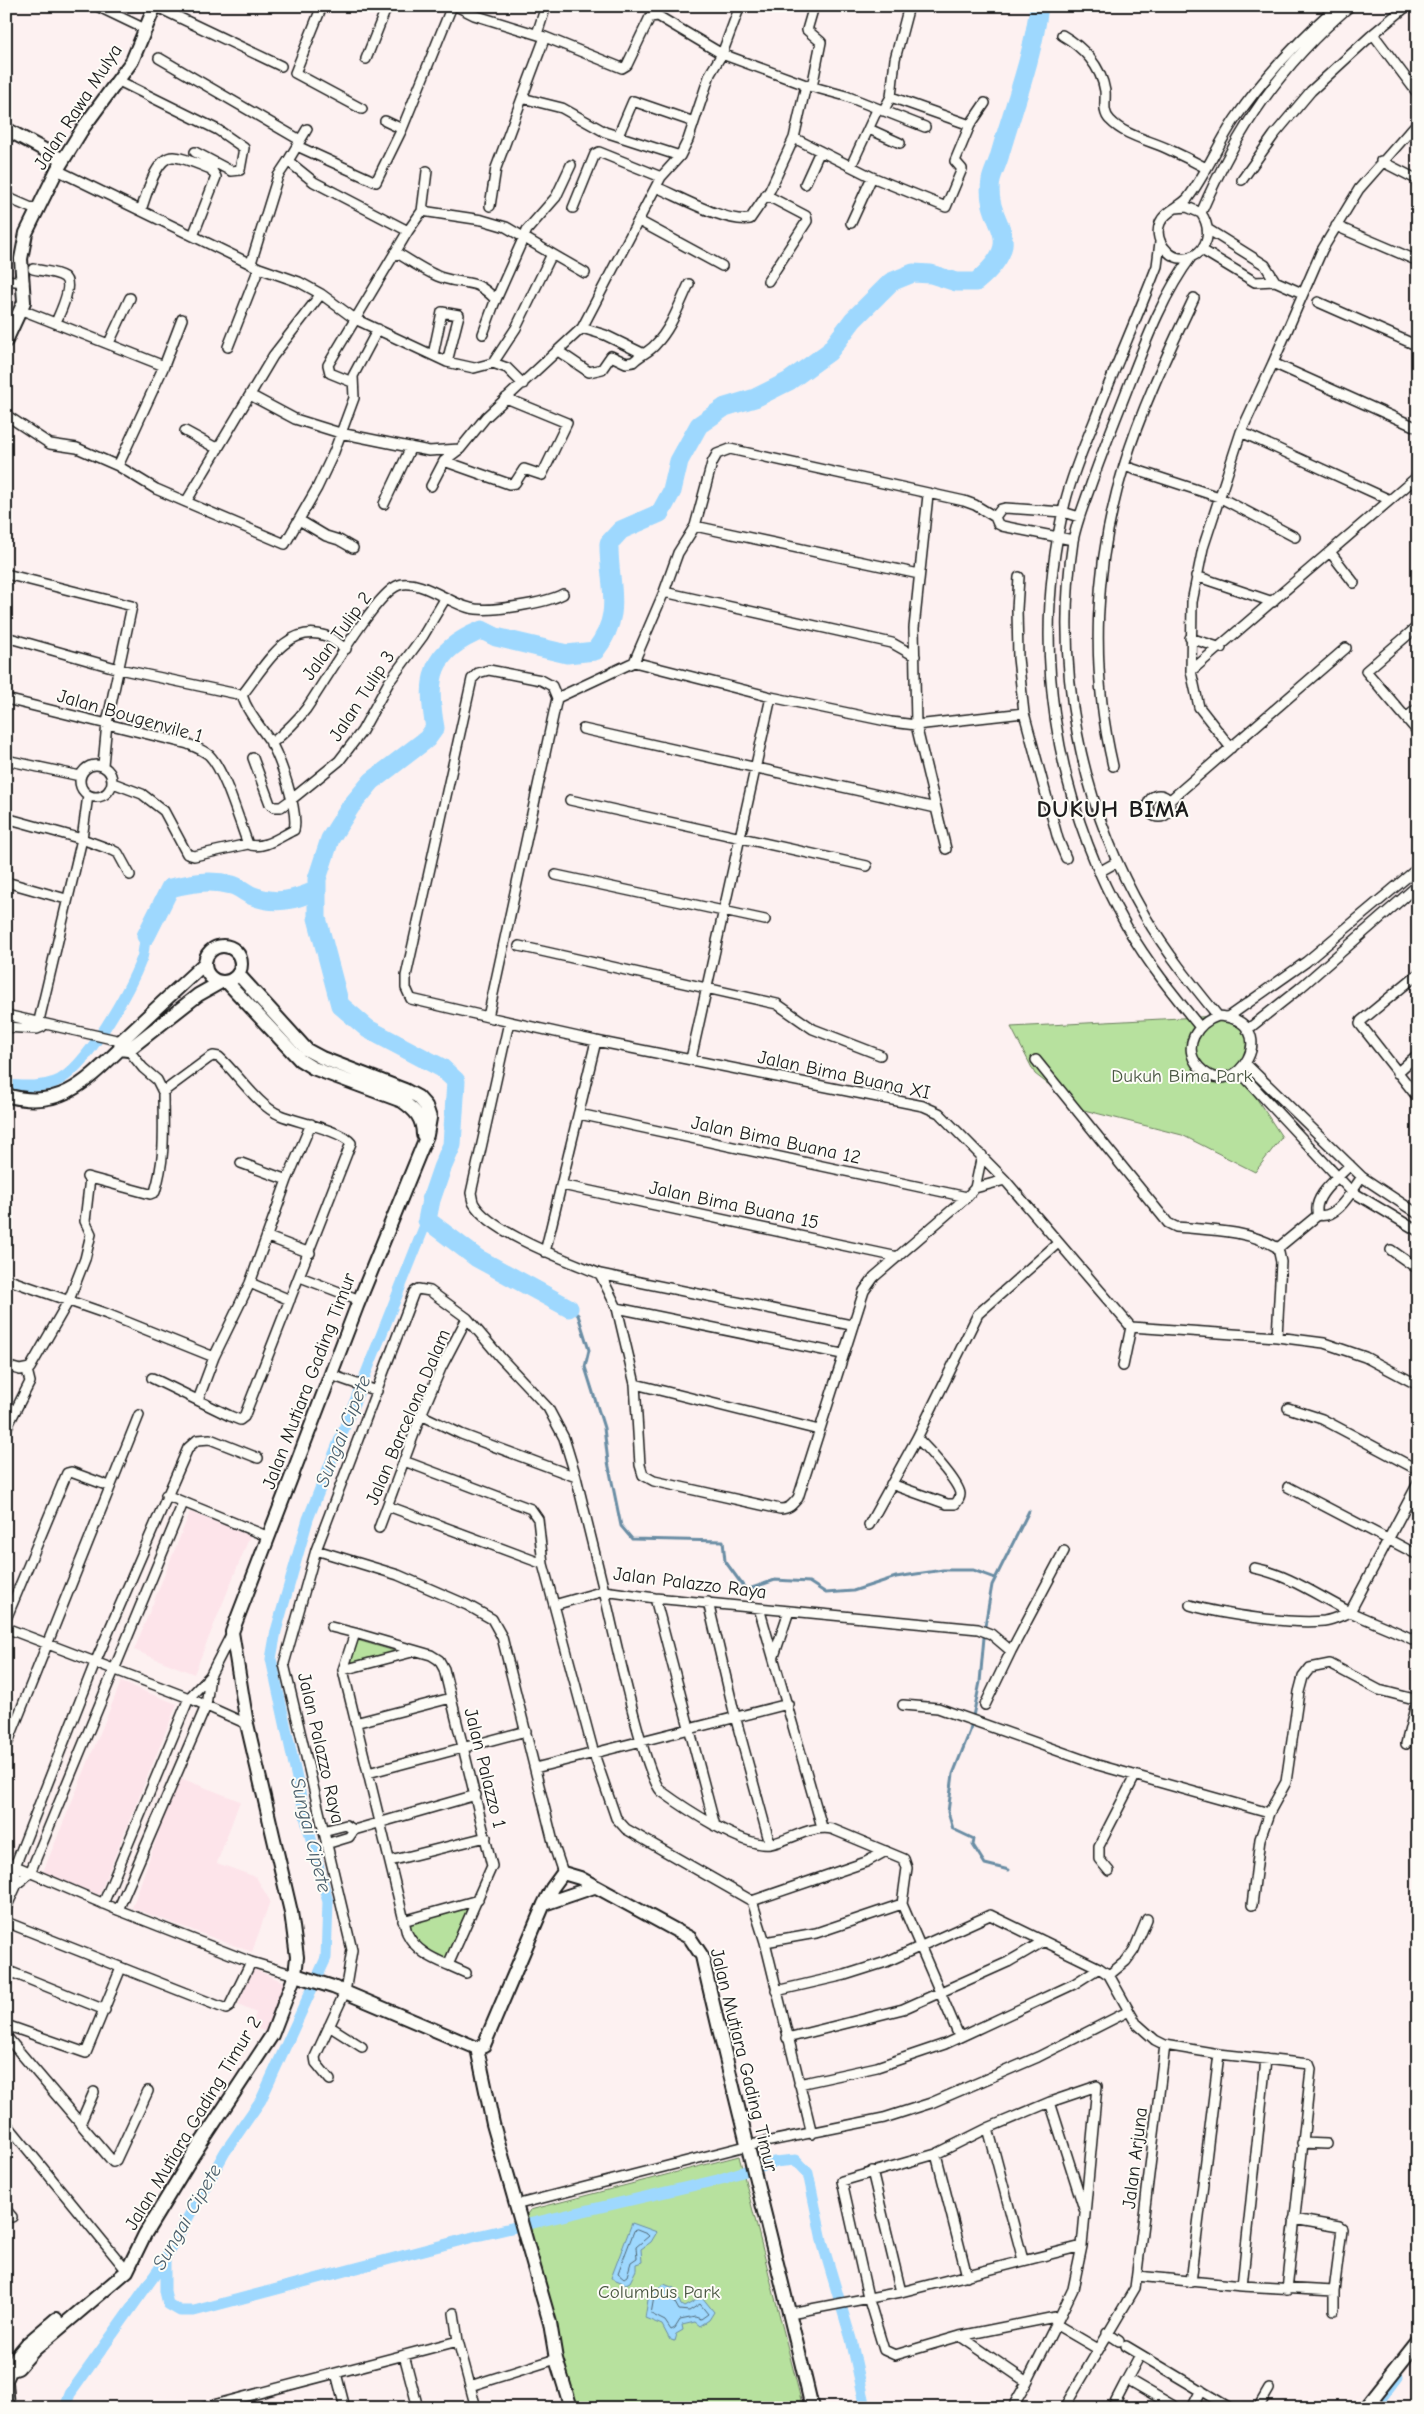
<svg xmlns="http://www.w3.org/2000/svg" width="1424" height="2414" viewBox="0 0 1424 2414" font-family="'Comic Neue',sans-serif">
<style>
.built{fill:#fde4ea}
.green{fill:#b7e19e;stroke:#6a7e5d}
.water{fill:#9ed8fe;stroke:#6a8da4}
.lines{fill:none;stroke-linecap:round;stroke-linejoin:round}
.shore{stroke:#506776;stroke-width:1}
.stream{stroke:#6a8da4;stroke-width:3}
.canal{stroke:#9ed8fe;stroke-width:11}
.river{stroke:#9ed8fe;stroke-width:19}
.street-casing{stroke:#1c1c1c;stroke-width:12}
.secondary-casing{stroke:#1c1c1c;stroke-width:16}
.street{stroke:#fdfcf7;stroke-width:9}
.secondary{stroke:#fdfcf7;stroke-width:12}
.labels{text-anchor:middle;dominant-baseline:central;stroke-width:4;stroke-linejoin:round;paint-order:stroke}
.street-label{font-size:19px;fill:#1c1c1c;stroke:#fdfcf7}
.park-label{font-size:19px;fill:#4a5743;stroke:#fdfcf7}
.water-label{font-size:20px;font-style:italic;fill:#4a5e6b;stroke:#fdfcf7}
.district-label{font-size:24px;font-weight:bold;letter-spacing:1px;fill:#1c1c1c;stroke:#fdfcf7}
</style>
<rect width="100%" height="100%" fill="#fdf1f1"/>
<filter id="ink" filterUnits="userSpaceOnUse"><feTurbulence type="fractalNoise" baseFrequency=".02" numOctaves="2"/><feDisplacementMap in="SourceGraphic" scale="10" xChannelSelector="R" yChannelSelector="G"/><feConvolveMatrix kernelMatrix="1 2 1 2 8 2 1 2 1" color-interpolation-filters="sRGB"/></filter>
<g filter="url(#ink)">
<path class="built" d="M190 1512 250 1536 194 1674 134 1650Z
M121 1682 177 1704 99 1895 43 1872Z
M178 1777 240 1801 217 1863 256 1877 270 1901 252 1952 132 1908Z
M253 1969 284 1982 286 1987 270 2034 252 2026 256 2013 238 2005Z"/>
<path class="green" d="M1218 1016 1241 1024 1252 1051 1239 1072 1282 1137 1255 1172 1182 1135 1080 1109 1035 1074 1011 1027Z
M357 1640 398 1652 349 1664Z
M468 1907 445 1961C428 1954 414 1943 409 1924Z
M739 2156 803 2408H576L525 2217 530 2210Z"/>
<path class="water" d="M632 2223 657 2232 651 2242 641 2249 642 2262 636 2264V2270L630 2282 626 2284 611 2278Z
M664 2284 674 2288 681 2305 684 2307 702 2297 714 2312 709 2320 700 2326 695 2322 682 2325 683 2330 676 2334 674 2341 670 2340 662 2325 645 2318 649 2294Z"/>
<g class="lines">
<path class="shore" d="M637 2230 647 2234 649 2236 636 2247 637 2258 631 2262 627 2276 624 2278 618 2273 634 2231Z
M664 2290 669 2292 679 2310 689 2311 700 2304 708 2314 701 2319 695 2317 680 2320 675 2328 671 2330 665 2321 651 2314 654 2297Z"/>
<path class="stream" d="M569 1308 578 1315 589 1350 585 1367 604 1428 608 1462 621 1526 632 1539 723 1541 725 1561 746 1590 775 1580 809 1582 826 1593 853 1591 896 1577 943 1570H973L995 1578
M1009 1870 985 1864 973 1845 974 1839 953 1829 948 1812 953 1774 970 1731 980 1682 985 1626 992 1585 1029 1511"/>
<path class="canal" d="M6 1085C24 1086 39 1088 55 1082 86 1070 130 989 142 958 144 951 144 943 146 936
M720 2179 774 2162 796 2160 808 2173 823 2245 851 2339 866 2408
M165 2260V2291L168 2304 180 2311H194L477 2236 726 2178
M65 2408 70 2394 159 2269 225 2152 261 2100 326 1958 328 1902 306 1820 271 1659 276 1631 308 1519 427 1220
M1374 2408 1398 2376"/>
<path class="river" d="M146 936 170 888C192 883 210 879 232 885 240 887 245 893 253 896 276 905 295 900 317 890
M569 1308 477 1258 427 1220 431 1200 442 1168 452 1145 456 1081 442 1068 368 1029 340 1005 317 918V879L330 839 351 806 372 781 427 739 435 728C426 677 430 651 482 630L496 637 567 654 595 651C625 613 608 585 609 543L621 530 660 513 672 491 679 461 699 425 725 407 755 398 789 381 829 352 853 320 891 282 913 273 931 274 956 282H976C1032 235 983 227 991 180 993 171 998 163 1000 154 1014 105 1033 58 1039 6"/>
<defs>
<path id="street" d="M97 6 147 30
M155 6 281 66
M322 6 295 73 362 109
M456 6 474 15 545 37 622 68 627 65 650 17 658 16 722 54 806 85 846 96 925 127
M1407 6 1373 34 1418 94
M537 34 546 6
M1062 35C1083 47 1101 66 1105 91 1106 102 1102 112 1110 120 1125 136 1149 140 1168 149 1181 155 1193 161 1206 168
M159 58 300 140
M366 59 387 6
M119 81 218 130 244 148 240 170 231 171 195 152
M812 87 821 42 807 30 814 6
M891 97 970 125 985 103
M522 98 562 108 605 132 680 156
M883 111 891 97 895 59 909 6
M385 121 402 129
M1418 122 1359 189 1322 250 1273 363 1418 428
M307 129 288 161 314 182 408 231
M869 129 900 143
M618 136 633 101 694 122
M794 138 872 177 946 207 962 169 955 161 970 125
M297 146 376 182 402 129 452 6
M1381 161 1418 180
M851 166 877 110
M57 170 259 268 228 347
M1242 180 1274 135 1311 91 1373 34
M805 184 820 151
M656 187C680 197 725 223 750 219L770 190 794 138 806 85
M766 195 806 216 807 221 768 281
M6 197 36 210
M490 206 496 168 545 37
M573 208 595 154 599 152 661 177
M1176 208 1187 207 1201 213C1222 244 1187 272 1167 251 1159 243 1156 233 1160 223 1165 211 1180 207 1188 198 1206 174 1218 144 1235 119 1264 77 1299 40 1337 6
M141 210C146 197 156 155 174 157 186 158 200 165 211 169L216 177 193 236
M422 211 482 220 506 227 552 254 516 328 493 363
M1201 213C1237 129 1281 65 1350 6
M639 221 722 266
M851 223 872 177
M1336 226 1418 261
M1209 230 1265 265 1275 281
M1160 242 1157 266C1137 318 1114 369 1094 422 1083 448 1072 475 1065 503 1030 645 1054 799 1127 927 1147 962 1173 994 1199 1026
M1202 250 1255 282 1275 281 1302 293
M395 252C410 260 427 273 443 278 469 286 474 277 496 300
M552 254 585 273
M1192 256C1159 300 1141 355 1121 405 1110 433 1099 461 1089 490 1083 507 1076 524 1073 541 1054 669 1080 804 1145 916 1166 952 1192 984 1218 1016 1286 1020 1236 1108 1199 1067 1181 1047 1197 1023 1218 1016
M251 263 278 176 288 161
M33 269C42 271 57 272 64 277 74 284 60 313 56 322
M6 280 24 282
M321 294 355 319 447 362 474 368 493 363 507 368 523 384
M1318 302 1418 346
M22 310 164 366
M582 328 605 335 642 353
M483 334 494 304 527 230 556 197 571 165
M109 343 130 298
M558 351 589 372 602 369 611 356 626 363 633 362C640 355 649 352 655 345 671 329 679 305 689 284
M433 355 442 312 459 315 447 362
M1273 363 1241 432 1203 548 1192 602 1191 671 1418 476
M352 382 330 373 328 365 408 231 422 211 427 171
M250 395 295 419 340 433 429 451 459 449
M6 415 50 444 77 448 118 466 156 489 186 502 273 356 321 294 299 282 259 268
M185 431 218 449
M1241 432 1390 500
M444 461 509 484 515 483 524 469 542 475 567 423 506 398
M118 466 164 366 182 319
M1124 466 1219 497 1295 537
M431 486 444 461 460 449 486 417 582 328 661 177 680 156 688 140 710 74 722 54 740 6
M928 495 914 628 916 725 946 849
M186 502 285 544 317 488 334 452 354 398 353 376 378 329
M384 504 411 447
M995 517 1001 509 1005 508 1063 512 1079 517
M299 520 326 536 339 540 353 548
M695 526 919 574
M1331 553 1354 583
M6 574 132 606 107 723 103 765
M1196 576 1273 602
M1019 577 1017 609 1018 658 1024 713 1058 839 1066 858
M1418 626 1366 671 1418 732
M6 637 119 669 242 695
M1190 638 1221 648
M915 656 892 643 664 592 678 553 695 526 712 463 717 454 730 449 964 501 975 505 995 517 998 524 1002 526 1073 540
M634 662 664 592
M1191 671 1199 707 1231 748
M242 695C247 712 260 726 270 741 280 758 299 811 294 830 281 836 262 851 248 844
M242 695C263 670 285 622 326 636 333 639 340 645 346 649
M557 698 634 662 771 697 891 722 916 725 1024 713
M6 699 188 744C195 747 203 750 209 755 225 771 239 821 248 844
M1406 718 1418 708
M583 729 936 808
M271 744C284 733 296 722 306 709 323 685 376 592 399 585 420 578 450 604 470 608 489 613 546 603 563 594
M253 758 270 804 274 807H281L292 799 339 761 362 731 389 682 423 636 445 599
M6 760 80 776
M80 781a16 16 0 1 1 32 0a16 16 0 1 1-32 0Z
M1113 766C1090 668 1094 563 1124 466 1141 409 1168 353 1194 298
M113 783 142 794 164 811 187 854 194 856 248 844
M1148 806a11 11 0 1 1 22 0a11 11 0 1 1-22 0Z
M570 800 867 866
M1169 801 1346 648
M6 818 82 839 112 850 118 853 130 875
M1099 872 1117 862
M556 875 765 920
M6 882 66 899
M519 946 777 1004 813 1029 880 1055
M1418 974 1361 1021 1360 1024 1418 1098
M6 1015 121 1041 143 1068 157 1080 163 1092 209 1058 213 1056 219 1057C237 1073 258 1106 280 1115 296 1122 341 1130 351 1143L244 1417 240 1420 230 1416 152 1378
M488 1017 411 999 406 988V976L472 679 478 673 489 670 541 680 552 686 557 698 488 1017 596 1041 923 1106 939 1113 1005 1180 1131 1327 1123 1366
M1228 1017 1306 962 1418 868
M509 1022 471 1193C472 1196 472 1201 474 1204 491 1233 569 1261 600 1274L617 1308 635 1384 640 1465 643 1475 654 1481 780 1509C789 1509 792 1505 798 1498L864 1291 874 1277 967 1197 975 1188 982 1155
M6 1027 37 1029 42 1027
M37 1029 82 839 88 795
M1247 1030 1300 988 1418 885
M691 1059 771 697
M1036 1060 1168 1223 1176 1227C1210 1230 1248 1230 1278 1248L1281 1262 1277 1337
M1246 1064 1362 1177 1418 1214
M1239 1071 1351 1191 1418 1231
M1397 1073 1418 1054
M579 1114 967 1197
M241 1163 287 1180
M87 1177 150 1194 155 1192C166 1156 163 1129 163 1092
M562 1185 898 1257
M975 1188 1005 1180
M1318 1215C1311 1197 1339 1177 1350 1165
M268 1237 310 1253
M1278 1248 1318 1215C1337 1220 1352 1190 1362 1177
M1391 1250 1418 1269
M545 1252 596 1041
M600 1274 851 1325
M300 1277 360 1300
M6 1279 107 1314 214 1357
M250 1283 290 1300
M617 1308 842 1354
M1131 1327 1277 1337 1324 1343 1365 1357 1418 1385
M6 1366 20 1370 30 1368 69 1300 85 1259 91 1234 85 1221 90 1178
M331 1375 377 1391
M635 1384 819 1430
M198 1400 214 1357 250 1283 287 1180 311 1124
M1288 1408 1322 1419 1418 1470
M421 1415 461 1434 576 1477
M6 1429 30 1382 27 1370
M404 1461 531 1509 538 1519 543 1564
M891 1484 947 1504H955C958 1501 960 1498 960 1494 959 1482 926 1447 917 1438
M1288 1487 1418 1555
M166 1495 269 1537
M388 1506 543 1564 594 1754 616 1818 626 1829 752 1901 866 1862 886 1851
M869 1525 917 1438 978 1314 1058 1243
M379 1528 421 1415 441 1368 467 1318
M316 1550 398 1575 467 1605 492 1619 502 1637 554 1846 563 1873
M1254 1568C1287 1574 1318 1596 1348 1611 1371 1622 1395 1630 1418 1642
M655 1598 715 1826
M708 1602 735 1716 770 1844
M554 1605 604 1591C612 1625 644 1774 661 1791 683 1807 744 1848 770 1844 791 1840 811 1825 832 1829L904 1859 907 1868 902 1904 959 2036
M1190 1605C1223 1615 1290 1624 1324 1621 1333 1620 1342 1615 1350 1612
M759 1608 822 1827
M1350 1612 1418 1483
M6 1619 67 1473 71 1472 109 1486
M331 1627 355 1633
M6 1628 189 1698 247 1724
M355 1633 431 1655 439 1660 444 1669 492 1866 448 1965C431 1958 415 1950 407 1933L343 1670Z
M774 1656 789 1611
M343 1670 416 1651
M903 1705 938 1708 1098 1765 1269 1813
M985 1705 1011 1651
M355 1723 451 1698
M1406 1744 1417 1700
M6 1747 139 1415
M535 1768 788 1704
M368 1773 526 1731
M354 1830 476 1795
M323 1831 346 1825 354 1830
M326 1844 349 1837 354 1830
M390 1861 486 1837
M6 1862 118 1910 251 1962 295 1975
M1109 1871 1099 1859V1846L1135 1776
M17 1884 15 1866 95 1663 188 1448 197 1440 210 1439 258 1458
M752 1901 765 1942 812 2134
M103 1904 189 1698 210 1676 232 1633
M1252 1905 1260 1839 1269 1813 1286 1782 1299 1692 1303 1677 1310 1668 1330 1664 1379 1690 1418 1700
M6 1908 17 1884 30 1873 183 1503
M118 1910 206 1706 210 1676
M403 1921 478 1900
M6 1922 226 2009 229 2007 251 1962
M765 1942 816 1933 902 1904
M448 1965 466 1973
M6 1970 105 2010
M1109 1975 1126 1961 1134 1950 1147 1919
M1129 2011 1136 2023 1155 2040 1165 2045 1219 2054 1309 2064 1311 2069 1287 2290
M6 2025 86 2053 121 1968
M329 2026 362 2047
M6 2036 113 2162 116 2160 148 2091
M787 2038 903 2009 1008 1962 1044 1941
M330 2080 316 2063 315 2057 345 1992 352 1950 284 1664 316 1550 414 1292 418 1289 430 1291 467 1318 501 1358 548 1408 564 1438 576 1477 604 1591 655 1598 978 1629 991 1634 1011 1651 1064 1551
M799 2084 877 2067 945 2044 1074 1984 1099 1968
M1050 2102 1084 2209
M6 2123 127 2271
M80 2124 94 2092
M988 2128 1023 2260
M1302 2143 1327 2144
M936 2154 967 2276
M872 2171 901 2292
M515 2205 746 2146 884 2118 931 2103 1038 2057 1129 2011 1109 1975 1099 1968 990 1915 886 1962 845 1975 776 1991
M6 2210 12 2217
M1137 2276 1242 2286 1334 2291 1342 2229 1339 2227 1294 2219
M1191 2282 1219 2054
M1242 2286 1266 2059
M1334 2291V2310
M454 2313 458 2341 476 2408
M790 2313 901 2292 1082 2246 1097 2086 1050 2102 988 2128 936 2154 842 2181 868 2297 884 2350 895 2355 960 2336 1060 2316 1027 2382 960 2336
M1060 2316 1073 2289 1082 2246
M1057 2325 1098 2349
M1107 2333 1119 2341
M1126 2346 1230 2408
M404 2355 418 2408
M1140 2355 1127 2379 1177 2408
M336 2373 345 2408
M470 2386 556 2359
M1372 2399 1383 2408
M1015 2403 1027 2382
M202 2408 458 2341
M1064 2408 1135 2288 1165 2045
M1112 2408 1127 2379
M1192 2408 1201 2390
M1258 2408 1269 2389"/>
<path id="secondary" d="M6 129 63 160
M6 341 24 302 21 259 26 233 57 170 83 128 132 61 155 6
M205 964a18 18 0 1 1 36 0a18 18 0 1 1-36 0Z
M227 982 300 1060 313 1068 402 1101C415 1110 423 1118 423 1135
M120 1049 128 1050 198 995 221 982
M120 1049 121 1041 205 963
M6 1095C58 1111 85 1083 120 1049
M544 1904 594 1887
M295 1975 333 1987 477 2048 484 2045 544 1904 552 1888 563 1873 580 1878 690 1938 702 1956C736 2107 777 2257 812 2408
M477 2048 493 2124 550 2323 556 2359 571 2408
M12 2370 18 2368 34 2350 127 2271 145 2234 193 2155 272 2035 295 1975 297 1957 291 1912 247 1724 232 1632 357 1306 427 1135 430 1118 426 1106 418 1097 405 1090 322 1058 307 1050 238 974
M6 2380 17 2356 28 2343 56 2319
M6 2382 8 2408
M1365 2408 1418 2341"/>
</defs>
<use href="#street" class="street-casing"/>
<use href="#secondary" class="secondary-casing"/>
<use href="#street" class="street"/>
<use href="#secondary" class="secondary"/>
</g>
</g>
<g class="labels">
<g class="street-label">
<text transform="translate(78 107) rotate(-57)">Jalan Rawa Mulya</text>
<text transform="translate(337 636) rotate(-54)">Jalan Tulip 2</text>
<text transform="translate(362 696) rotate(-57)">Jalan Tulip 3</text>
<text transform="translate(130 716) rotate(16)">Jalan Bougenvile 1</text>
<text transform="translate(844 1075) rotate(12)">Jalan Bima Buana XI</text>
<text transform="translate(776 1140) rotate(12)">Jalan Bima Buana 12</text>
<text transform="translate(734 1205) rotate(12)">Jalan Bima Buana 15</text>
<text transform="translate(309 1381) rotate(-69)">Jalan Mutiara Gading Timur</text>
<text transform="translate(408 1417) rotate(-67)">Jalan Barcelona Dalam</text>
<text transform="translate(690 1583) rotate(7)">Jalan Palazzo Raya</text>
<text transform="translate(321 1748) rotate(77)">Jalan Palazzo Raya</text>
<text transform="translate(485 1768) rotate(76)">Jalan Palazzo 1</text>
<text transform="translate(744 2060) rotate(76)">Jalan Mutiara Gading Timur</text>
<text transform="translate(193 2123) rotate(-59)">Jalan Mutiara Gading Timur 2</text>
<text transform="translate(1135 2158) rotate(-83)">Jalan Arjuna</text>
</g>
<g class="park-label">
<text x="1182" y="1076">Dukuh Bima Park</text>
<text x="659" y="2292">Columbus Park</text>
</g>
<g class="water-label">
<text transform="translate(343 1431) rotate(-68)">Sungai Cipete</text>
<text transform="translate(311 1835) rotate(76)">Sungai Cipete</text>
<text transform="translate(187 2217) rotate(-60)">Sungai Cipete</text>
</g>
<g class="district-label">
<text x="1113" y="809">DUKUH BIMA</text>
</g>
</g>
<rect width="1424" height="2414" fill="none" stroke="#fdfcf7" stroke-width="25"/>
<rect x="12" y="12" width="1399" height="2389" fill="none" stroke="#1c1c1c" stroke-width="2" filter="url(#ink)"/>
</svg>
